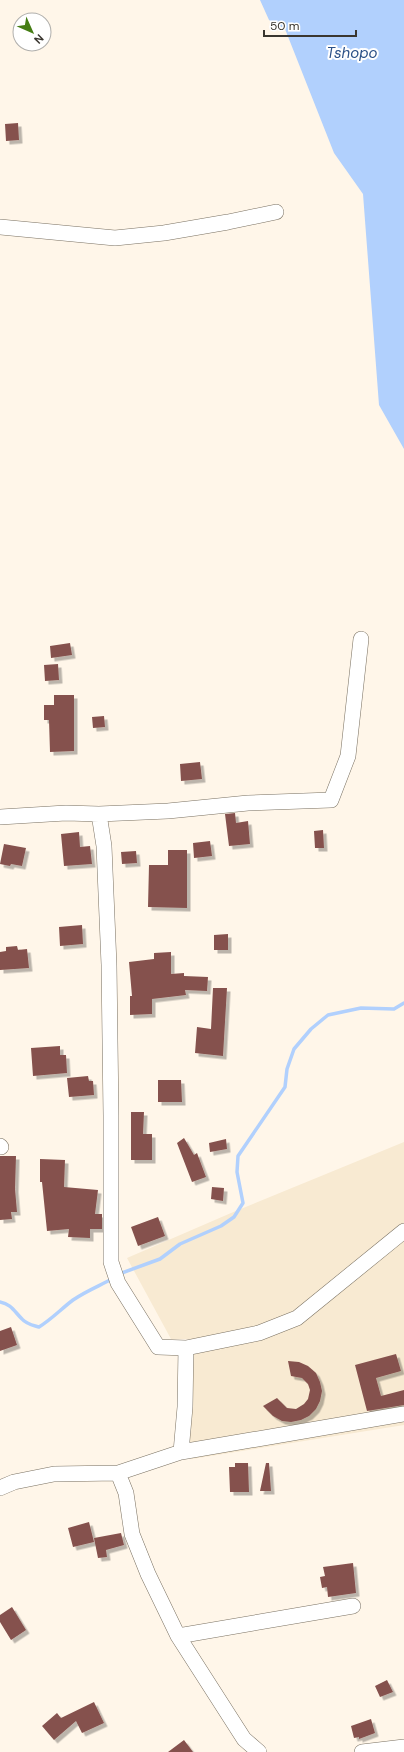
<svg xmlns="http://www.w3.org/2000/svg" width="404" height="1752" viewBox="0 0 404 1752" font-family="'DM Sans',sans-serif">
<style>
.built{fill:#f8ead2}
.water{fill:#b1d0fd}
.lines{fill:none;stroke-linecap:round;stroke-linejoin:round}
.stream{stroke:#b1d0fd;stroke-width:3.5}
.building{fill:#85514d;filter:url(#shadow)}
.minor-casing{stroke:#7a7162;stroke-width:16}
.minor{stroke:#fff;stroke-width:15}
.labels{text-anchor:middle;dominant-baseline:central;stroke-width:4;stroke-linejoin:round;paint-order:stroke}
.water-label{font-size:15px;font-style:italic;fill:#2b5188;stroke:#fff}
</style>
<defs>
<filter id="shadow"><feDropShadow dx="3.5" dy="3.5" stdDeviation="0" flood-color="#0004"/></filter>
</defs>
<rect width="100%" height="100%" fill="#fff6e9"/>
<path class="built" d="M404 1142V1425L192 1459 189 1442 191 1339H171L127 1258 231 1213Z"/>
<path class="water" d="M260 0H404V449L379 405 363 194 334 153 285 29 269 20Z"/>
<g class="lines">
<path class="stream" d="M119 1274 160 1259 180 1244 221 1226 234 1217 243 1203 237 1172 238 1156 285 1087 287 1069 294 1049 311 1029 328 1015 361 1008 394 1009 404 1003
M0 1302C11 1304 14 1311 22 1319 26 1324 32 1325 39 1327 52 1319 61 1309 73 1300 86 1291 99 1286 112 1279"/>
</g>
<path class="building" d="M18 123 19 140 6 141 5 124Z
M70 643 72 655 51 658 50 646Z
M58 664 59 680 45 681 44 665Z
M54 695H74V751L50 752 49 720H44V705H54Z
M104 716 105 727 93 728 92 717Z
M200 762 202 779 181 781 180 764Z
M235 813 236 823 248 821 250 844 229 846 225 814Z
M323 830 324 848H315L314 831Z
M79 832 80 847 90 846 92 864 64 866 61 834Z
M210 841 212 856 194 858 193 843Z
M4 844 26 848 22 866 11 864 10 866 0 864Z
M168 850H187V908L148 907 149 865H168Z
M136 851 137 863 122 864 121 852Z
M82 925 83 944 60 946 59 927Z
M228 934V950H214V935Z
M17 946 18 950 27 949 29 968 0 970V952L6 951V947Z
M171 952V974L184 973V976L208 977 207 991 185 990 186 995 152 999V1014L130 1015V996H132L129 962 154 959V953Z
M213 988H227L223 1056 195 1053 197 1027 211 1029Z
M60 1046V1055H66L67 1073 33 1076 31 1048Z
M88 1076 89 1081H93L94 1095 69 1097 67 1078Z
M158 1080H181L182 1102H158Z
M131 1112H144L143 1134H152V1160H131Z
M184 1138 194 1155 197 1153 206 1177 192 1182 177 1143Z
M226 1139 227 1149 210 1152 209 1143Z
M0 1156H16L15 1189 17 1212H11L12 1219 0 1220Z
M40 1159 65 1160 64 1187 98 1190 95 1214H102V1229H90V1238L68 1237 69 1229 47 1231 42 1182H40Z
M212 1187 224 1188 223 1201 211 1199Z
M158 1217 165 1236 138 1246 131 1227Z
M11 1327 17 1345 0 1351V1331Z
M396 1354 401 1371 376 1378 381 1396 404 1390V1405L367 1411 355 1365Z
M288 1361 299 1362 308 1366 316 1373 320 1382 322 1391 320 1401 316 1409 309 1416 301 1420 291 1422 282 1421 273 1416 263 1406 277 1398 287 1408 296 1409 304 1404 308 1399 310 1390 308 1384 302 1378 291 1376Z
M235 1463H248L249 1492H230L229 1467H235Z
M266 1463H269L271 1491H260Z
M89 1522 94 1542 73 1547 68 1528Z
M121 1533 124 1545 106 1550 107 1557 98 1558 94 1538Z
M353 1563 356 1593 328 1597 327 1587 322 1588 320 1577 325 1576 323 1567Z
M12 1607 26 1630 11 1640 0 1622V1615Z
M387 1680 393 1692 380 1697 375 1686Z
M94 1702 104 1723 82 1733 76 1721 54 1740 42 1726 57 1713 61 1718Z
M371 1719 375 1733 359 1739V1737L354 1738 351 1726Z
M184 1740 193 1752H168Z"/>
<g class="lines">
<defs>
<path id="minor" d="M0 227 115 238 164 233 228 222 276 212
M0 817 66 813 99 814 168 811 248 803 331 800 348 756 361 639
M0 1146 1 1147
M186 1348 259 1333 297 1318 404 1231
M181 1452 404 1414
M118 1473 126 1493 132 1534 148 1574 178 1636 244 1739 259 1752
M0 1488 14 1482 54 1474 118 1473 181 1452 185 1407 186 1348 158 1347 118 1283 111 1262V1115L109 965 104 846 99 814
M178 1636 353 1606
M362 1752 404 1747"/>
</defs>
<use href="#minor" class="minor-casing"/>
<use href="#minor" class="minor"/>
</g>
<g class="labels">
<g class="water-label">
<text x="352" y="53">Tshopo</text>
</g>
</g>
<g transform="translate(32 32) rotate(135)"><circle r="19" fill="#ffffff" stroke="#b0afac"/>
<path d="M0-3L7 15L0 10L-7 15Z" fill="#457d14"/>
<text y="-6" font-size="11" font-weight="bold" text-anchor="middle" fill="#3a362f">N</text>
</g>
<path d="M264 30v6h92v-6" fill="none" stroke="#3a362f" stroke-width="2"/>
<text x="270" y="30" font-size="12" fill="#3a362f" stroke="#ffffff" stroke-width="3" paint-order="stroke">50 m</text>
</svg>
